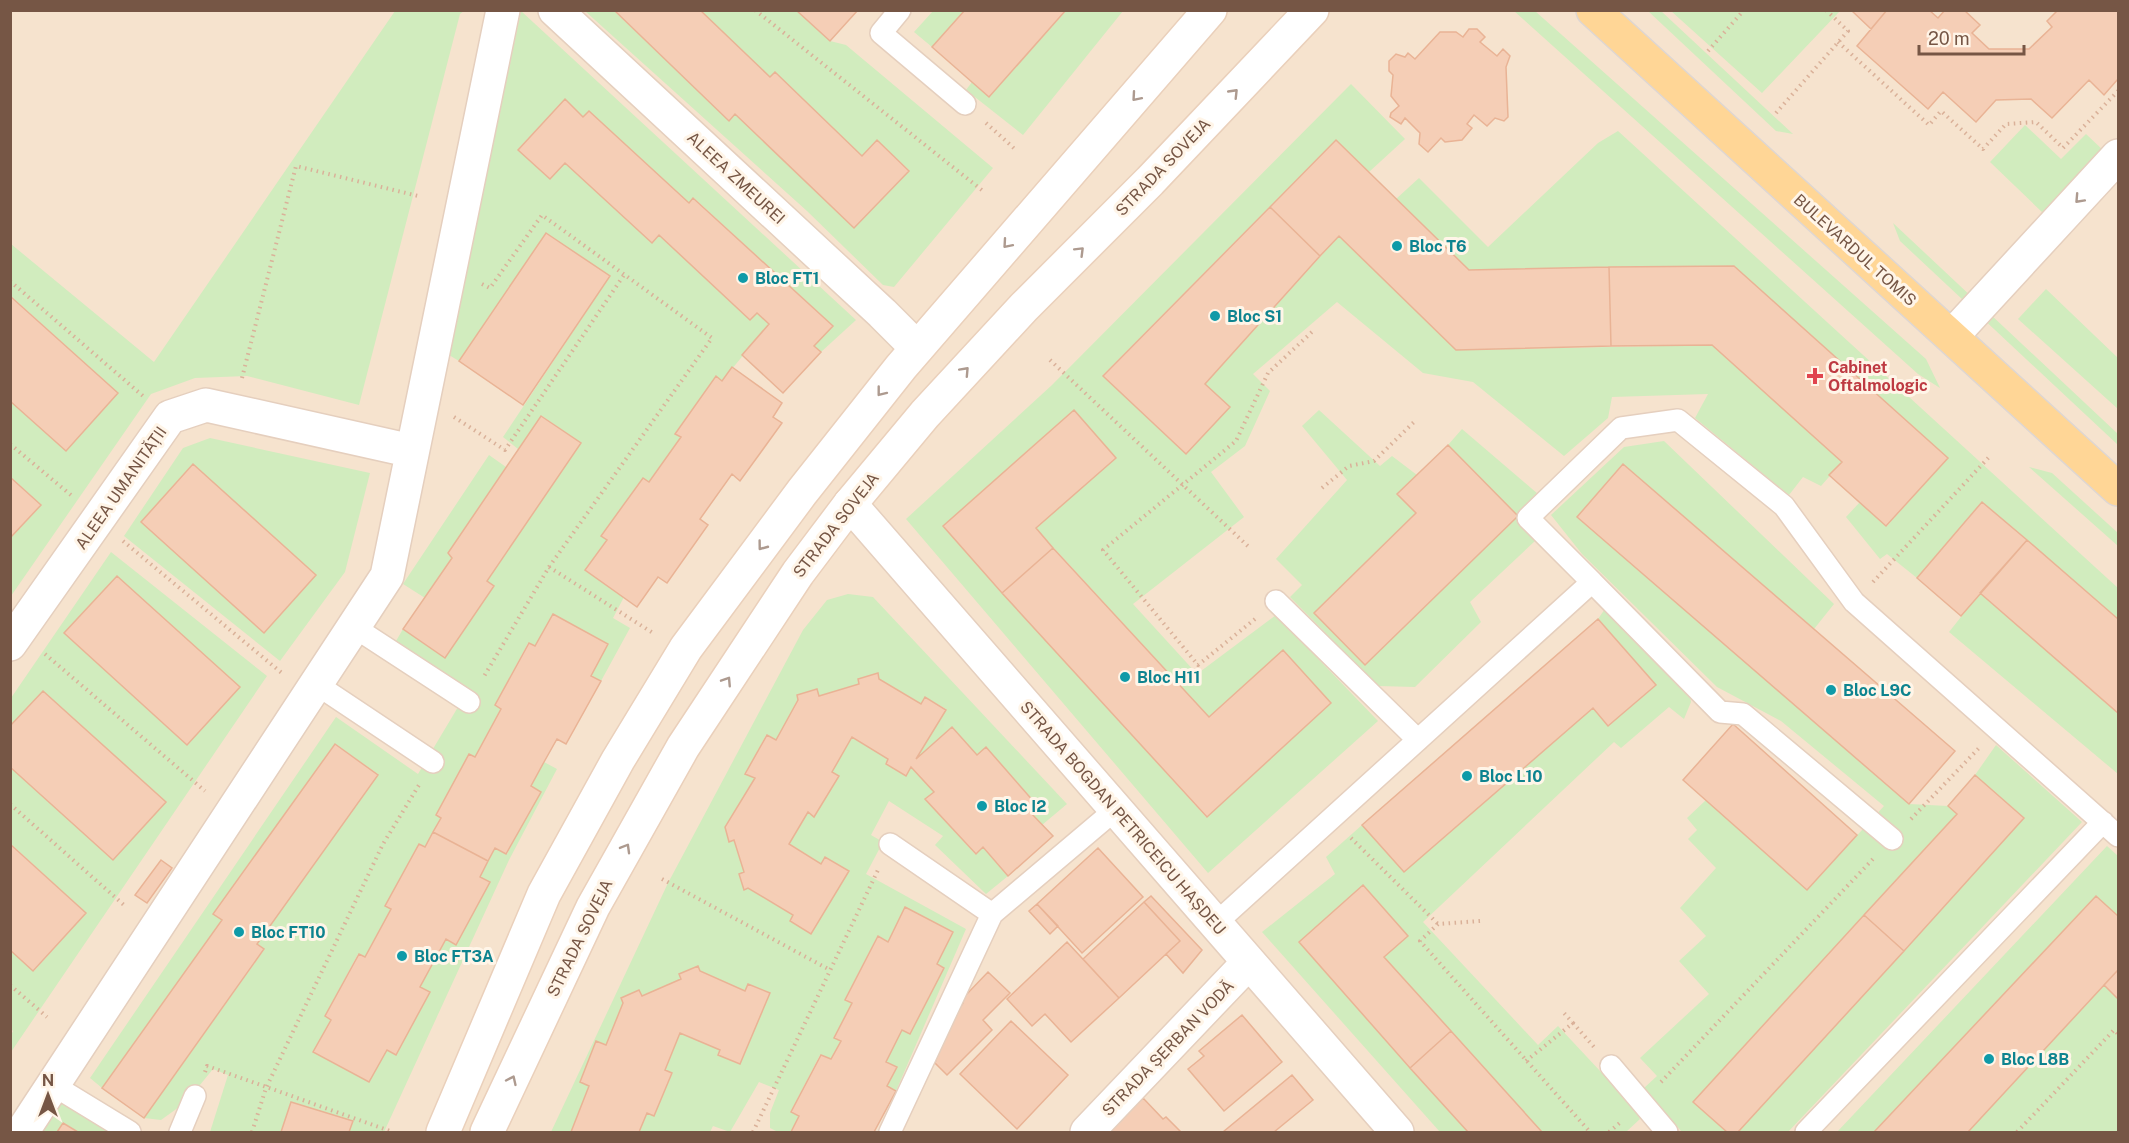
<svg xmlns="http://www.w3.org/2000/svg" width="2129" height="1143" viewBox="0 0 2129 1143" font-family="'Public Sans',sans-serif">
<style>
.residential{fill:#f6e3ce}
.green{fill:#d1ecbe;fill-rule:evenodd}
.building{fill:#f5ceb6;stroke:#e9b395;stroke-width:1.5}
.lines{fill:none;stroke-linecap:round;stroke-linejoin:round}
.service-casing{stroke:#e5cfbe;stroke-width:24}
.minor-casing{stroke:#e5cfbe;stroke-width:36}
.secondary-casing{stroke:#ead0bb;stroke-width:36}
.primary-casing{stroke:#ded6d2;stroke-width:36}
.path{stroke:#dab199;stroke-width:4;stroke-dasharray:1.5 4.5;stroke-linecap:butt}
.service{stroke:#fff;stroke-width:21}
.minor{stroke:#fff;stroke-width:33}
.secondary{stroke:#fff;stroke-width:33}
.primary{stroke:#ffd696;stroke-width:33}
.oneway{stroke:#ad9a8f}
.culture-dot{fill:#0f9aa8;stroke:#fff5e8;stroke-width:2}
.health-dot{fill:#e0444e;stroke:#fff5e8;stroke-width:2}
.labels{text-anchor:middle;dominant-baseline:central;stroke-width:6;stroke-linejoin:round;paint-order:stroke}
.street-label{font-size:16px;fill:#765645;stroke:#fff5e8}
.culture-label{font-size:16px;font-weight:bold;fill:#0d838f;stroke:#fff5e8;text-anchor:start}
.health-label{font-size:16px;font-weight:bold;fill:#be3a42;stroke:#fff5e8;text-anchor:start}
</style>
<rect width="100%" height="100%" fill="#fef2e0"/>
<path class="residential" d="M11 11H2118V1132H11Z"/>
<path class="green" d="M395 11H464L460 14 359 405 247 376 195 378 151 394 11 596V538L41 505 11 477V401L66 451 118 393 11 296V244L154 362Z
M521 11 856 320 821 352 814 346 832 325 694 198 689 203 589 111 583 117 564 100 518 149 550 179 565 163 652 243 659 235 750 319 757 313 769 324 722 381 716 377 675 433 681 437 649 482 643 478 602 535 607 540 586 570 624 597 613 618 630 628 601 681 591 676 608 644 553 614 535 646 528 643 495 705 501 709 475 757 469 754 436 815 441 818 425 847 419 844 386 905 391 909 365 957 358 954 325 1016 331 1020 314 1052 387 1050 396 1055 429 992 420 987 446 939 455 944 480 877 495 848 507 854 540 792 531 786 544 762 557 769 509 860 384 1132H210L228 1075 213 1069 186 1102 161 1120 144 1118 264 950 257 944 378 774 335 744 214 914 222 920 102 1088 90 1078 336 717 418 774 467 692 396 641 403 629 445 657 494 586 487 581 581 443 542 416 518 449 503 437 610 276 546 233 459 361 449 355Z
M585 11H614L729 120 735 114 854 228 909 170 877 140 862 156 775 73 770 77 700 11H797L830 41 846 45 993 168 894 287 883 285 807 211Z
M933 11H965L932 47 914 32Z
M1066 11H1123L1023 135 966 90 972 82 989 97Z
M1514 11H1535L1926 359 1940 388 1918 374Z
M1648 11H1661L1793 134 1776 131Z
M1671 11H1840L1762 93Z
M1351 84 1405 139 1369 172 1335 141 1103 375 1185 453 1205 384 1339 236 1456 350 1712 345 1842 462 1821 486 1803 477 1789 495 1695 418 1708 394 1612 397 1608 418 1564 456 1473 382 1423 373 1337 302 1253 374 1270 391 1245 446 1211 472 1244 517 1133 604 1197 674 1276 615 1378 721 1208 873 906 519 1052 385ZM1054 548 1209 717 1283 650 1331 703 1206 817 1003 593Z
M2025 125 2061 159 2086 134 2105 152 2044 214 1990 162Z
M1618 131 2118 588V620L1982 502 1917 578 1887 554 1880 559 1846 517 1860 502 1887 526 1948 458 1734 266 1469 270 1396 199 1419 178 1488 247 1598 143Z
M1893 223 2118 434V445L1900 241Z
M2046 289 2118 358V409L2018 319Z
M1319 410 1380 466 1392 456 1417 475 1398 494 1416 513 1517 516 1448 445 1462 429 1538 494 1521 510 1535 541 1470 602 1481 622 1415 687 1378 686 1290 597 1302 585 1276 559 1347 480 1302 426Z
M210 438 370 473 345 572 280 661 124 536 183 448ZM193 464 316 575 264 632 141 522Z
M1664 441 1834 604 1814 629 1623 464 1909 804 1948 806 1957 814 1693 1102 1727 1132H1682L1644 1088 1657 1076 1640 1058 1709 994 1679 961 1706 936 1680 908 1716 868 1688 839 1697 830 1687 818 1706 800 1807 890 1884 806 1781 721 1717 687 1582 554 1551 515 1624 447Z
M489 455 506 467 448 553 452 558 425 598 403 584Z
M2029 467 2052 473 2118 533V546Z
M111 552 267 676 11 1052V1035L13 1031 10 1028 11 950 34 971 86 913 11 844V767L113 860 166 802 43 691 11 726V698ZM117 576 239 687 65 633Z
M1980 593 2118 713V774L1949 632Z
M848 594 873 597 1067 804 1042 825 1028 810 1035 802 986 748 977 755 952 727 916 759 946 709 925 697 921 704 879 679 877 674 858 679 859 684 819 696 817 689 797 695 798 700 776 740 766 735 746 773 755 778 725 827 729 841 734 840 744 872 739 874 744 890 748 888 793 915 790 921 810 933 814 929 849 871 825 857 821 864 789 844 808 812 815 816 838 776 832 772 852 737 888 759 886 764 906 776 911 767 934 792 926 799 975 854 983 847 1008 876 986 894 935 845 943 836 889 801 871 835 883 842 866 874 966 929 896 1091 887 1086 897 1067 886 1062 902 1030 910 1033 944 968 937 964 953 932 905 907 888 942 877 937 845 999 852 1003 834 1037 841 1041 831 1059 820 1055 791 1111 799 1116 791 1132H778L770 1128V1113L779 1090 759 1082 730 1132 713 1126 710 1132H551L668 883 803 630 827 600Z
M1607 606 1688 687 1691 702 1684 719 1669 707 1621 748 1614 742 1423 922 1538 1045 1558 1026 1629 1102 1640 1119 1626 1132H1440L1262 932 1335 874 1326 857 1362 825 1404 872 1593 708 1608 726 1656 685 1598 619Z
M1996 745 2082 822 1788 1132H1738L2023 819 1975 775Z
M2107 846 2118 856V916L2096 897 1874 1132H1837Z
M2104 985 2118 999V1132H1968Z
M61 1100 114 1132H78L64 1123 57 1132H41Z"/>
<path class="building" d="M614 10H700L770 77 775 72 862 156 877 140 909 171 854 228 735 114 729 121Z
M796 10H858L830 41Z
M965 10H1066L989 97 932 47Z
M1851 10H1887L1871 29Z
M1887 10H1929L1938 18 1945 10H1964L1980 25 1972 33 1989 49H2029L2052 27 2047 21 2058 10H2118V79L2104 95 2089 80 2052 118 2031 99 1996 100 1976 122 1943 92 1928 109 1857 46Z
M1469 29H1477L1485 37 1480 42 1497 56 1503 49 1510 56 1506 67 1508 117 1504 121 1495 118 1487 126 1474 115 1467 124 1472 128 1462 140 1445 142 1441 138 1428 152 1419 144 1420 133 1405 118 1401 124 1390 117 1391 113 1399 106 1391 96 1393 75 1389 71V61L1396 54 1405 57 1408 53 1415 59 1440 32H1456L1463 37Z
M565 99 583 117 589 111 689 203 693 198 833 326 814 346 821 352 783 393 742 355 769 324 757 313 750 320 659 235 652 243 565 163 550 179 518 150Z
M1336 140 1469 270 1609 267 1611 346 1456 350 1339 236 1320 256 1270 207Z
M1270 207 1320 256 1205 384 1230 407 1186 454 1103 376Z
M546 233 610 276 523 405 459 361Z
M1734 266 1948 458 1886 526 1829 475 1842 462 1712 345 1611 346 1609 267Z
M10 296 118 393 66 451 10 401Z
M732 367 782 403 773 417 782 423 740 481 732 474 700 519 708 525 667 583 658 577 637 607 585 570 607 540 601 536 643 478 649 482 681 437 675 434 716 376 722 381Z
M1074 410 1116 458 1036 528 1053 548 1002 593 943 526Z
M541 416 581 443 487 581 494 586 445 658 403 629 452 558 448 553Z
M1448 445 1518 516 1365 665 1314 613 1416 513 1397 494Z
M193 464 316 575 264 633 141 522Z
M1623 464 1955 751 1909 804 1577 517Z
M10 477 41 505 10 538Z
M1982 502 2027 540 1961 616 1917 578Z
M2027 540 2118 619V713L1980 593Z
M1053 548 1209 717 1283 650 1331 703 1207 817 1002 593Z
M117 576 240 687 187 745 64 633Z
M553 614 608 644 591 676 601 681 566 744 557 739 544 762 531 786 541 792 506 854 495 848 488 861 433 832 441 818 436 815 469 754 475 757 501 709 495 705 529 643 535 646Z
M1598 619 1656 685 1608 726 1593 708 1404 872 1362 825Z
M878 673 879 679 921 704 925 697 946 710 916 759 952 727 977 755 986 747 1035 803 1028 810 1053 836 1008 876 983 847 976 854 925 799 934 792 911 767 906 776 886 764 888 759 852 737 832 772 839 776 814 817 808 812 789 844 821 864 825 857 849 871 811 934 790 921 793 915 748 888 744 890 739 874 744 872 734 840 729 842 725 827 755 778 745 774 767 735 776 740 798 700 797 695 817 689 819 696 859 684 858 679Z
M43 691 166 802 113 860 10 767V726Z
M1733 724 1857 835 1807 890 1683 780Z
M335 744 378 775 257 944 264 949 144 1118 102 1088 222 920 213 914Z
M1975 775 2024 818 1904 951 1864 915 1957 814 1948 806Z
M433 832 488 861 480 877 490 882 456 945 446 939 420 987 430 992 396 1055 387 1050 369 1082 313 1052 331 1020 325 1016 359 954 365 957 391 909 385 906 419 844 425 847Z
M10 844 86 913 33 971 10 950Z
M1098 848 1143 897 1082 953 1037 904Z
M161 860 172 868 147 903 135 895Z
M1363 885 1408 936 1384 957 1451 1031 1410 1068 1299 942Z
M1151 896 1202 950 1183 973 1166 954 1180 941 1144 902Z
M2096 896 2118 916V970L1968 1132H1874Z
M1144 902 1180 941 1119 998 1083 959Z
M1037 904 1058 926 1050 934 1029 911Z
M905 907 953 932 937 964 944 968 910 1034 902 1030 886 1062 897 1067 887 1086 896 1091 874 1132H791L799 1116 791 1112 821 1055 831 1059 841 1041 834 1038 852 1003 845 1000 878 936 888 942Z
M1864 915 1904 951 1738 1132H1727L1693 1102Z
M1067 942 1119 998 1071 1042 1045 1014 1032 1026 1007 999Z
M698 966 700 971 745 991 748 984 770 993 740 1064 718 1055 720 1050 680 1033 665 1070 672 1073 654 1116 647 1113 639 1132H571L589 1086 580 1082 596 1041 606 1045 623 1003 621 998 639 990 642 996 681 979 679 974Z
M2118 970V999L2104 985Z
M988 972 1010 993 983 1020 992 1030 947 1075 935 1063 944 1032 963 1003 964 997Z
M1242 1015 1282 1062 1224 1111 1188 1069 1204 1056 1199 1051Z
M1011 1021 1068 1075 1017 1129 960 1074Z
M1451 1031 1542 1132H1468L1410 1068Z
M1292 1075 1313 1100 1274 1132H1223Z
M1143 1098 1163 1119 1166 1117 1181 1132H1108Z
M291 1102 353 1121 349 1132H281Z
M63 1123 78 1132H57Z"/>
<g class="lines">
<defs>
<path id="service" d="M900 10 881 33 965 104
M1592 582 1720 712 1743 714 1892 839
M1276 601 1418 740
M354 627 469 702
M316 684 433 762
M890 844 992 914
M1215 924 1592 582 1528 518 1621 428 1678 420 1784 506 1854 602 2118 836
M1611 1066 1667 1132
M53 1085 130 1132
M180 1132 195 1096
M890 1132 992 914 1115 810
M1806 1132 2103 822"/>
<path id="minor" d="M555 10 882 313 917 348
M1952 336 2118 156
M850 504 1397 1132
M10 644 170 417 206 405 412 451
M22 1132 387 576 503 10
M1087 1132 1248 963"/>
<path id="secondary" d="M443 1132 544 894 618 760 686 648 802 492 901 367 1210 10
M487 1132 593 907 683 747 798 573 850 504 925 414 1024 307 1150 181 1312 10"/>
<path id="primary" d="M1593 10 2118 489"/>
</defs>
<use href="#service" class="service-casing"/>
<use href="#minor" class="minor-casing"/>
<use href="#secondary" class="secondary-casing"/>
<use href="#primary" class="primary-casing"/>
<path class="path" d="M755 10 983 191
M1838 42 1929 125 1941 111 1983 149 2006 124 2036 122 2063 148 2118 91
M1708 51 1744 10
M1776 113 1848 31 1826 10
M986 123 1017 151
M10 281 143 396
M482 284 490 288 542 215 712 338 549 567 483 678
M1050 360 1251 549
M242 378 296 166 418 196
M454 417 505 450 624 275
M10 444 72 496
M1322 488 1349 466 1374 461 1415 421
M123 541 283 674
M549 567 653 633
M1873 582 1990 456
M1255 619 1198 665 1103 550 1236 441 1268 373 1313 331
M45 654 205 791
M10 804 125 906
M1911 819 1979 748
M1351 838 1438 924
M662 879 830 970
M1480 921 1438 924 1420 941 1590 1132
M10 985 47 1017
M1573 1023 1594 1047
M1526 1061 1573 1023 1564 1013
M205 1072 207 1066 393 1132
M1661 1082 1873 859
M252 1132 266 1088 383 844 419 785
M753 1132 878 870
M1609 1132 1622 1121
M2017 1132 2114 1030 2118 1034"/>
<use href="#service" class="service"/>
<use href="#minor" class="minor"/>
<use href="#secondary" class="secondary"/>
<use href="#primary" class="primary"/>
</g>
<defs><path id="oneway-chevron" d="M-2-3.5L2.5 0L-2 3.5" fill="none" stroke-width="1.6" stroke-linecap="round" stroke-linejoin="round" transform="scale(1.5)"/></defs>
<g class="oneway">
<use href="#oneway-chevron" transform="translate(1234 93) rotate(-46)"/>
<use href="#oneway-chevron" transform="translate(1136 97) rotate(131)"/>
<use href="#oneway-chevron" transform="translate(2079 199) rotate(133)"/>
<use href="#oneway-chevron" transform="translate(1007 244) rotate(131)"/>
<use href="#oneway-chevron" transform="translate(1080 251) rotate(-45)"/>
<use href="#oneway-chevron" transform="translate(965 371) rotate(-47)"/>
<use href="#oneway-chevron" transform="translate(881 392) rotate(128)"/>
<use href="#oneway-chevron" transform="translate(762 546) rotate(127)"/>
<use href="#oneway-chevron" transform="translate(727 681) rotate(-57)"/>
<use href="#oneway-chevron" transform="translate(626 848) rotate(-60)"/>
<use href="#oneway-chevron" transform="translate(512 1080) rotate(-65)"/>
</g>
<g class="culture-dot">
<circle cx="1397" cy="246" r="6"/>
<circle cx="743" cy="278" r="6"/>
<circle cx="1215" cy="316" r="6"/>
<circle cx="1125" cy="677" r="6"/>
<circle cx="1831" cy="690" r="6"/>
<circle cx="1467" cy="776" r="6"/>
<circle cx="982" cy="806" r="6"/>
<circle cx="239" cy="932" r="6"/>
<circle cx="402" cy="956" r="6"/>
<circle cx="1989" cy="1059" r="6"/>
</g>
<path class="health-dot" d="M1812 367h6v6h6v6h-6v6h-6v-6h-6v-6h6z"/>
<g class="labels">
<g class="street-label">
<text transform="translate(1163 167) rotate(-46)">STRADA SOVEJA</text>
<text transform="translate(736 178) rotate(43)">ALEEA ZMEUREI</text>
<text transform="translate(1855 250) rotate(42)">BULEVARDUL TOMIS</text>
<text transform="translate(121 488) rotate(-55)">ALEEA UMANITĂȚII</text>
<text transform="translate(836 525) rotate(-52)">STRADA SOVEJA</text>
<text transform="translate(1123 818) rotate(49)">STRADA BOGDAN PETRICEICU HAȘDEU</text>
<text transform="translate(580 938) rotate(-64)">STRADA SOVEJA</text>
<text transform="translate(1168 1048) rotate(-46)">STRADA ȘERBAN VODĂ</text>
</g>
<g class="culture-label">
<text x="1409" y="246">Bloc T6</text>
<text x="755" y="278">Bloc FT1</text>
<text x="1227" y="316">Bloc S1</text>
<text x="1137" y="677">Bloc H11</text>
<text x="1843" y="690">Bloc L9C</text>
<text x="1479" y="776">Bloc L10</text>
<text x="994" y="806">Bloc I2</text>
<text x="251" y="932">Bloc FT10</text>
<text x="414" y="956">Bloc FT3A</text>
<text x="2001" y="1059">Bloc L8B</text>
</g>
<g class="health-label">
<text x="1828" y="367">Cabinet<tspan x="1828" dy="18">Oftalmologic</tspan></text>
</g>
</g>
<rect width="2129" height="1143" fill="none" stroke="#765645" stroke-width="24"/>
<g transform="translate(48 1095)" stroke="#fff5e8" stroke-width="4.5" paint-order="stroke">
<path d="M0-4.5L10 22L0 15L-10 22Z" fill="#765645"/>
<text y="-9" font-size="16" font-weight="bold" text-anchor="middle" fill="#765645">N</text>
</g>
<path d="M1919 45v9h105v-9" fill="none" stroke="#765645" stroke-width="3"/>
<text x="1928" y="45" font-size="18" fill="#765645" stroke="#fff5e8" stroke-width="4.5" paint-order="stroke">20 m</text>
</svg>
